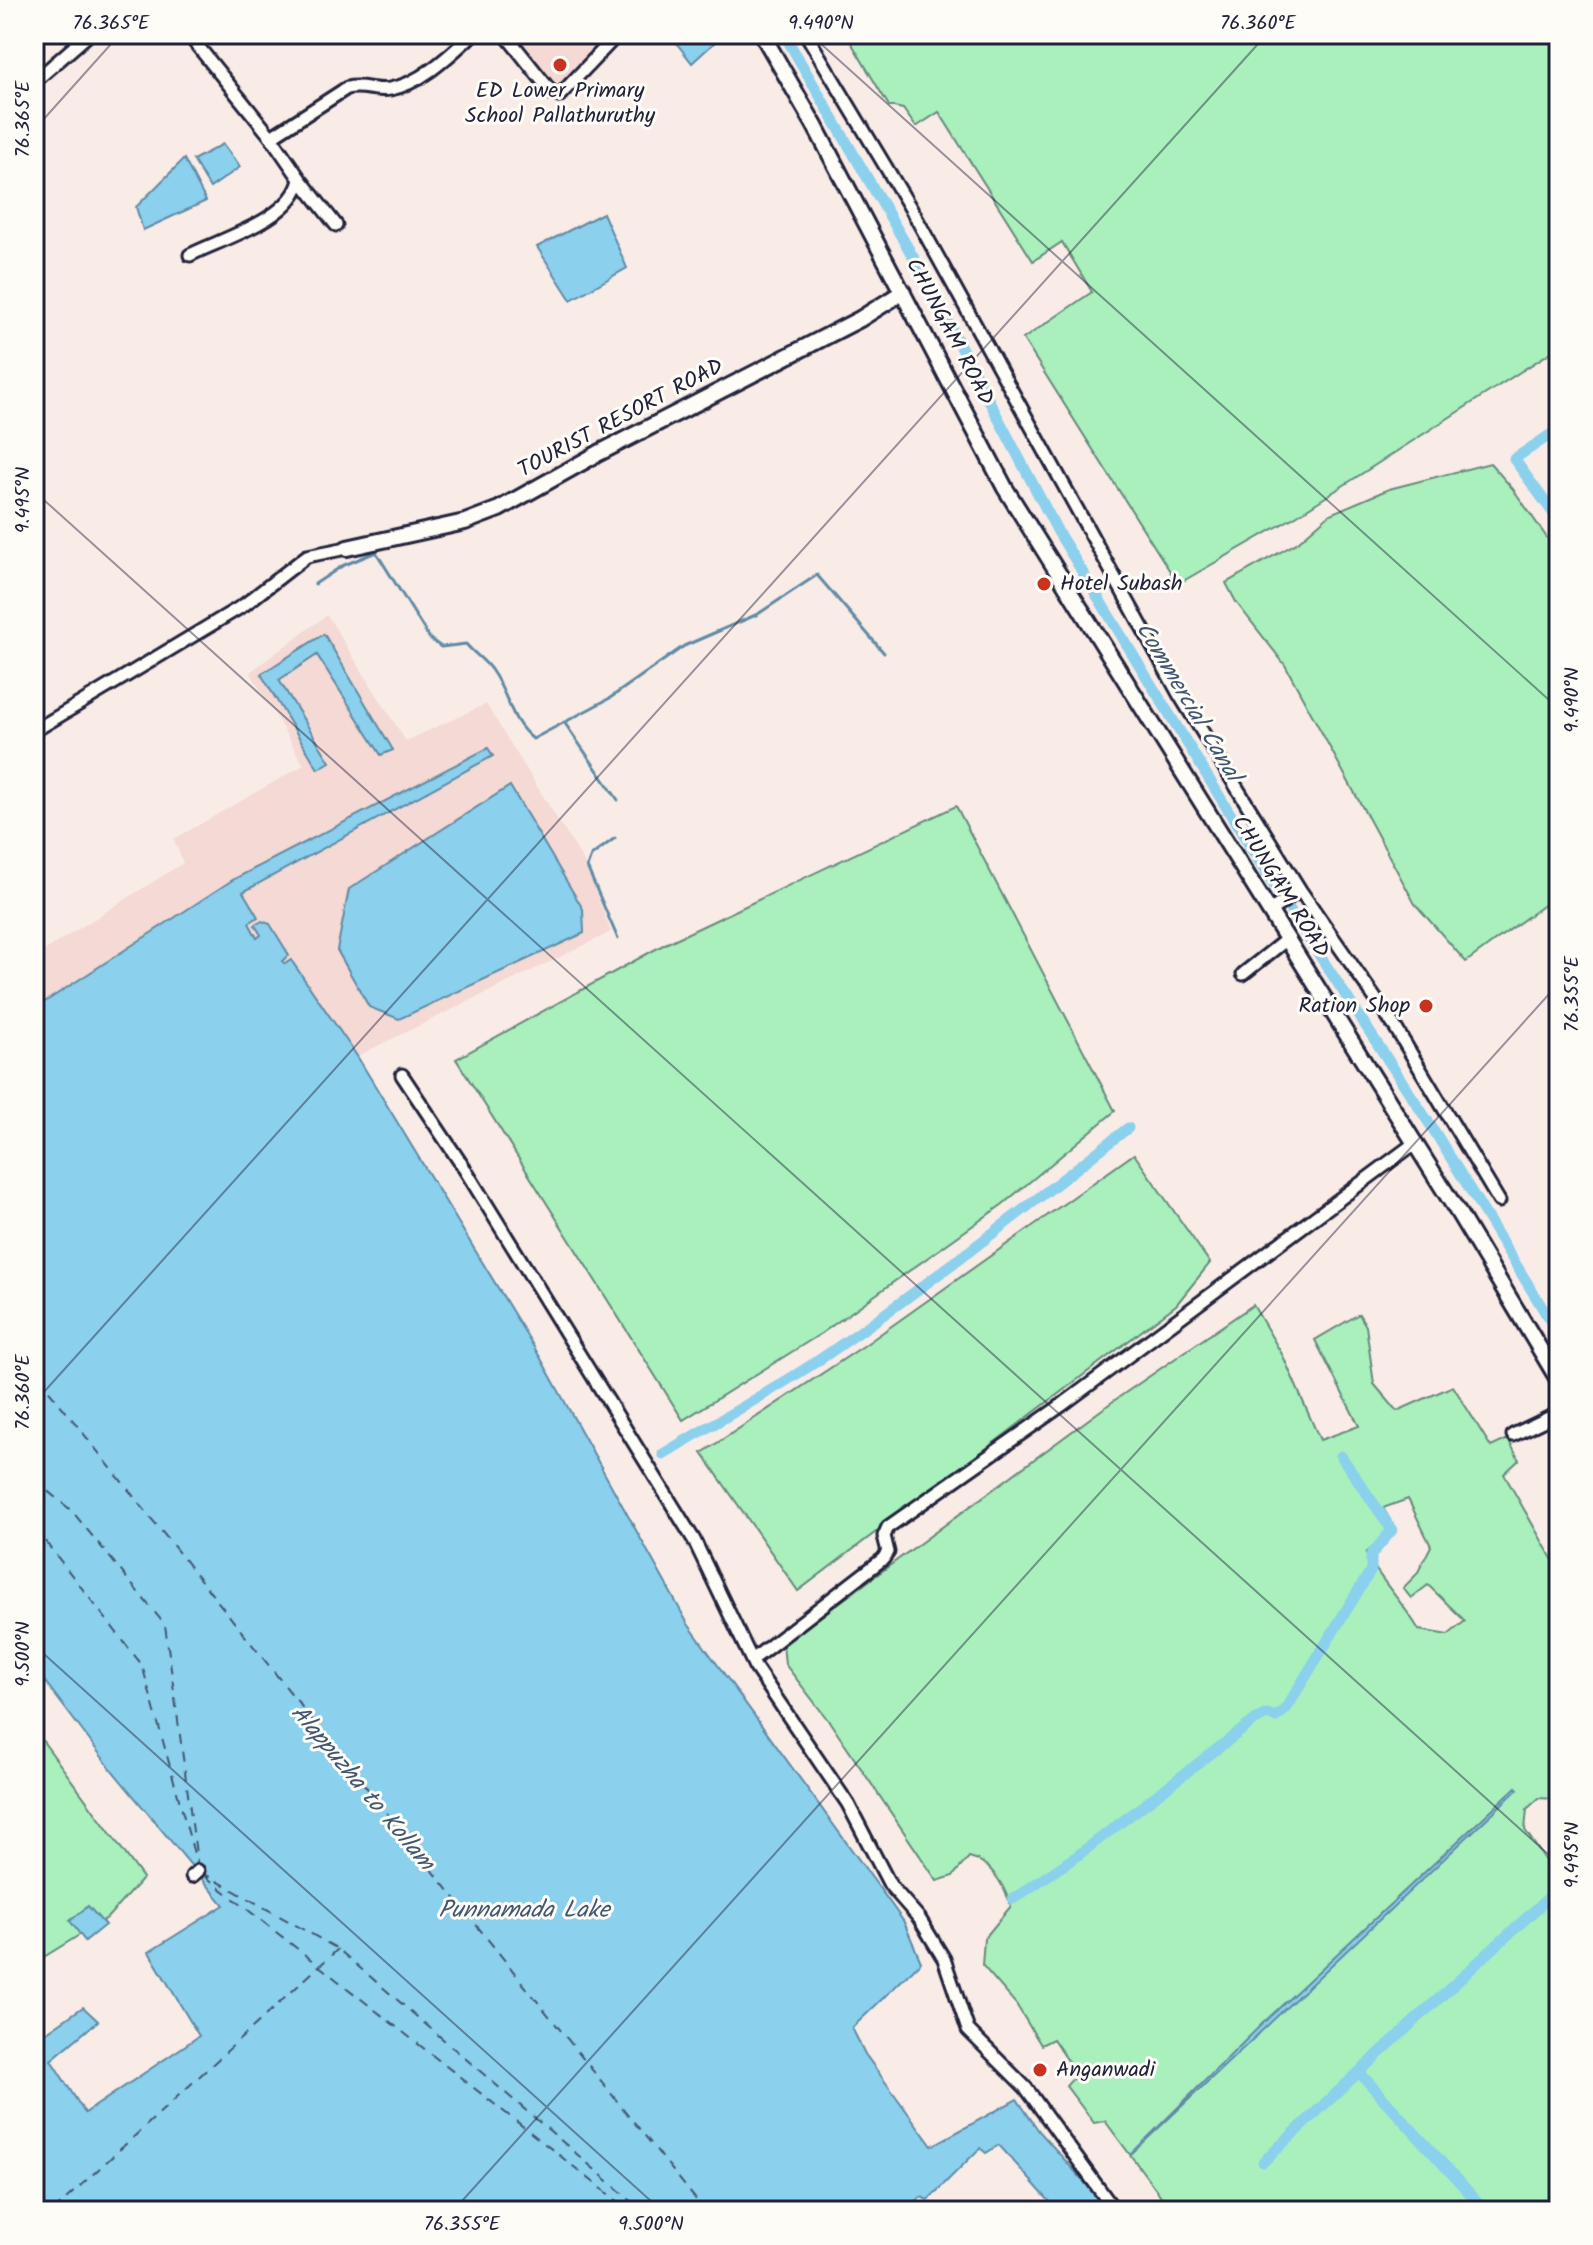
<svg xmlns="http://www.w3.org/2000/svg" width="1593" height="2245" viewBox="0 0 1593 2245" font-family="Kalam,sans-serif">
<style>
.built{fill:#f4d9d4}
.green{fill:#a9f0bd;stroke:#66897c;stroke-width:2;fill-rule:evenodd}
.water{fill:#8bd0ec;stroke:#618aa5;stroke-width:2}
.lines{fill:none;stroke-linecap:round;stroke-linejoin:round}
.stream{stroke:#618aa5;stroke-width:3}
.canal{stroke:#8bd0ec;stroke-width:11}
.ferry{stroke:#425670;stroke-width:2;stroke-dasharray:10 8;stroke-linecap:butt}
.street-casing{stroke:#22223b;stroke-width:17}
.secondary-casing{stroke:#22223b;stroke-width:20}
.street{stroke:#fdfcf7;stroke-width:11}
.secondary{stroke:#fdfcf7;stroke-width:14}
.ticks{fill:none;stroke:#22223b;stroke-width:2;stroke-opacity:0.45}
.poi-dot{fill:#c8321e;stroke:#fdfcf7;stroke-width:3}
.labels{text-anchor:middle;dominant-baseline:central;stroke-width:6;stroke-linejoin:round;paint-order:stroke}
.poi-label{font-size:22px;fill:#22223b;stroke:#fdfcf7;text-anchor:start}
.street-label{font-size:22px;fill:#22223b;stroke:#fdfcf7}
.water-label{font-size:24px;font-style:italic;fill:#425670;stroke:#fdfcf7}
.neatline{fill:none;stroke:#22223b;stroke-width:3}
.ticks-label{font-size:20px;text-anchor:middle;fill:#22223b}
</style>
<rect width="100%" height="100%" fill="#f9ece7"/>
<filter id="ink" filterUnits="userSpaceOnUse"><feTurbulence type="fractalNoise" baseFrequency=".0125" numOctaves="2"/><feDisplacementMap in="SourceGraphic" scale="16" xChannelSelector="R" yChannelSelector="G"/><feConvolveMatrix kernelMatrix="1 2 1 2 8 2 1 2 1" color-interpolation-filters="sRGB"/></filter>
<g filter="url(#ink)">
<path class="built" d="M507 34H607L610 37 560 92Z
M327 615 406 741 486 704 584 862 611 932 357 1056 291 961 285 965 261 936 256 938 248 923 257 917 91 975 34 1009V957L183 863 174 839 304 765 250 672Z"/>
<path class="green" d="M846 34H1559V347L1296 516 1178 584 1023 339 1092 292 1062 242 1033 261 939 112 916 127 903 109 889 106Z
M1490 463 1513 489 1559 555V920L1545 904 1466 962 1415 904 1285 665 1236 602 1226 583 1298 542 1330 514 1389 489Z
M956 806 1115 1111 1003 1204 822 1333 683 1420 456 1059 665 944Z
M1134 1154 1210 1263 1176 1305 798 1591 702 1453 862 1347Z
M1253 1305 1283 1356 1320 1440 1359 1426 1315 1340 1359 1314 1366 1326 1374 1384 1397 1411 1453 1386 1491 1447 1508 1439 1519 1460 1504 1474 1559 1571V1806L1554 1799 1539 1798 1527 1809 1525 1830 1559 1880V2211H1172L1105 2121 1094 2123 1066 2086 1077 2074 1053 2039 1041 2045 1016 2004 982 1965 984 1939 1011 1906C1004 1886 992 1862 969 1857L953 1876 937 1881 831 1724 785 1664 783 1644 1112 1402ZM1408 1499 1431 1546 1417 1574 1403 1588 1411 1598 1428 1585 1465 1621 1448 1635 1419 1630C1403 1602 1381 1582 1366 1553L1395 1528 1383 1508Z
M34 1729 143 1878 107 1918 34 1963Z"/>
<path class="water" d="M675 34H712L715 42 692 63 671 36Z
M223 144 240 167 210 188 193 160Z
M184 159 206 201 143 230 136 207Z
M603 213 627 268 571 300 537 247Z
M324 634 393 750 381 755 317 655 279 680 330 762 318 769 261 674Z
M488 748 493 756 243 892 258 917 249 923 257 938 261 935 255 925 262 921 270 924 289 955 282 961 285 964 291 960 357 1056 540 1357 688 1624 904 1922 921 1962 852 2028 865 2054 932 2146 1017 2099 1039 2131 1110 2211H1058L999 2145 986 2153 980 2148 928 2200 921 2197 906 2211H34V2041L83 2007 98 2021 51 2060 85 2113 199 2036 149 1952 224 1905 111 1769 34 1667V1009L234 879Z
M510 786 583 909 584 933 399 1019 369 1007 337 950 349 889Z
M1516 1787 1518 1789 1130 2155 1262 2024Z
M88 1906 105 1925 85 1941 70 1921Z"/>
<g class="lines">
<path class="stream" d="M315 584 342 566 376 552 430 639 441 647 466 644C474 654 485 660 492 671 510 697 510 721 533 739L610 698 684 646 758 614 817 575 884 653
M564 722 618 800
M615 838 591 856 587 867 618 939"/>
<path class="canal" d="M784 34 919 267 1058 532 1275 887 1433 1129 1559 1335
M1559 429 1514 459 1559 521
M663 1454C717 1421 773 1391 825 1356 930 1284 1028 1206 1128 1128
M1013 1899 1077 1856 1255 1720 1267 1714 1276 1717 1285 1710 1371 1570V1555L1392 1530 1341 1456
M1359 2072 1559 1888
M1263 2162 1359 2072 1486 2211"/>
<path class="ferry" d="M34 1381 47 1388 705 2211
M34 1480 72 1511 165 1625 198 1868
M34 1527 142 1665 196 1861
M201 1872 338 1949 643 2211
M205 1876 630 2211
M53 2211 338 1949"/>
<defs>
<path id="street" d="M188 34 271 137
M505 34 553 94 559 96 618 34
M806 34 914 214 1179 694 1300 890 1395 1027 1499 1201
M34 82 89 34
M300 179 336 225
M190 255C221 239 293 219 300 179L271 137 347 88C363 84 376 92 390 89 421 84 451 54 473 34
M34 731 244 605 307 556 347 548
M1270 911 1300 890
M1243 974 1287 939
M402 1075 464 1168 694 1540 755 1667 848 1804 890 1885 919 1918 944 1959 968 2030 1026 2088 1115 2211
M1513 1435 1559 1413
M752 1660 883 1559 888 1552 884 1536 888 1527 1062 1405 1415 1143
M192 1876 198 1871"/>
<path id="secondary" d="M762 34 815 126 1005 488 1459 1214 1559 1381
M347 548 465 522 499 509 599 453 860 319 903 292"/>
</defs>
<use href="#street" class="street-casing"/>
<use href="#secondary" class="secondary-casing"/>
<use href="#street" class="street"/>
<use href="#secondary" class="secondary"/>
</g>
</g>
<path class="ticks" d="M810 34 1559 709M34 130 120 34M34 491 1559 1864M34 1403 1267 34M34 1645 662 2211M453 2211 1559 983"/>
<g class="poi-dot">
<circle cx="560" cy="65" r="8"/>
<circle cx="1044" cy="584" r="8"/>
<circle cx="1426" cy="1006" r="8"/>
<circle cx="1040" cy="2070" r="8"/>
</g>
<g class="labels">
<g class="poi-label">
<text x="560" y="91" text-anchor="middle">ED Lower Primary<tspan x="560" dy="25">School Pallathuruthy</tspan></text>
<text x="1060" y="584">Hotel Subash</text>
<text x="1410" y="1006" text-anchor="end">Ration Shop</text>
<text x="1056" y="2070">Anganwadi</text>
</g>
<g class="street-label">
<text transform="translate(949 332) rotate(62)">CHUNGAM ROAD</text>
<text transform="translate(621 419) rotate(-28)">TOURIST RESORT ROAD</text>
<text transform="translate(1280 887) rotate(58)">CHUNGAM ROAD</text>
</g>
<g class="water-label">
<text transform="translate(1188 702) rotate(59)">Commercial Canal</text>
<text transform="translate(362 1788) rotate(50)">Alappuzha to Kollam</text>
<text x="524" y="1910">Punnamada Lake</text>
</g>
</g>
<rect width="1593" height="2245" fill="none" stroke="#fdfcf7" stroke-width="88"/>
<rect x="44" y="44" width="1505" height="2157" class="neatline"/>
<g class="ticks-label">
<text x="111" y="29">76.365°E</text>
<text x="821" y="29">9.490°N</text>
<text x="1258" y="29">76.360°E</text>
<text transform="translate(22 119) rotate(-90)" y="7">76.365°E</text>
<text transform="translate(22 500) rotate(-90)" y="7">9.495°N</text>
<text transform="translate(1571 700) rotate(-90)" y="7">9.490°N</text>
<text transform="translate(1571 994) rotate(-90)" y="7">76.355°E</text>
<text transform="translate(22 1392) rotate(-90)" y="7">76.360°E</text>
<text transform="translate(22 1654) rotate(-90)" y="7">9.500°N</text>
<text transform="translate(1571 1855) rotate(-90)" y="7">9.495°N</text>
<text x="462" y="2230">76.355°E</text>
<text x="651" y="2230">9.500°N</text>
</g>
</svg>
